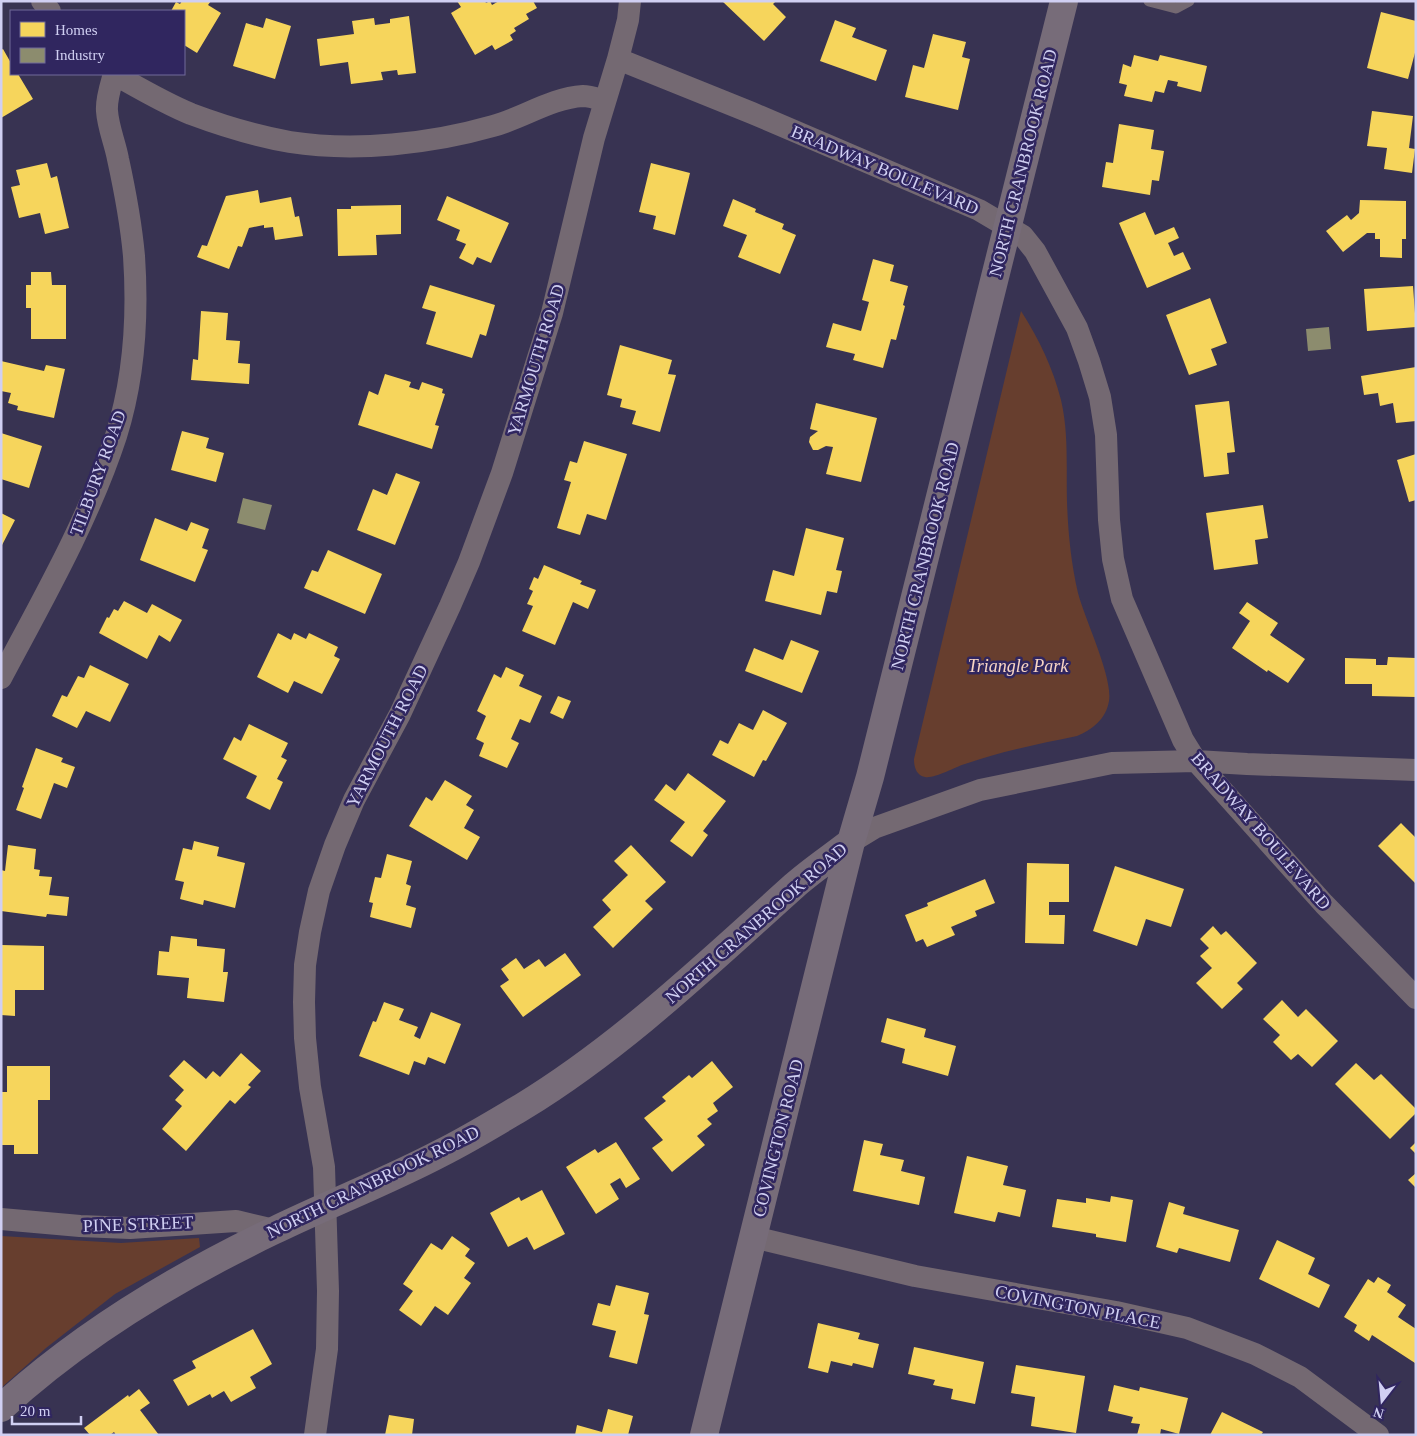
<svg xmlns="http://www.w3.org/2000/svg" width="1417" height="1436" viewBox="0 0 1417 1436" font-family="'Times New Roman',serif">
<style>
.green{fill:#673e2e}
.homes{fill:#f6d55c}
.industry{fill:#8c8c6e}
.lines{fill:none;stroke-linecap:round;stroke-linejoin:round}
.lane{stroke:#746972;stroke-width:11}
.street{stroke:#746972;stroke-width:22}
.secondary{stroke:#776c79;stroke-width:28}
.labels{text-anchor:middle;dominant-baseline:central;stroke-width:5;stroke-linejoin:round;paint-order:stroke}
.street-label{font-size:18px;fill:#d0cff2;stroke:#30265f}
.park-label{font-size:18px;font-style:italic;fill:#f8d5c4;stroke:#30265f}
</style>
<rect width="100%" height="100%" fill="#383352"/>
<path class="green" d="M1021 311C1039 339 1053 368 1061 400 1069 434 1066 468 1067 502 1068 532 1071 563 1078 593 1085 620 1113 677 1109 701 1106 719 1092 730 1077 736 1039 744 1001 751 965 764 955 767 934 779 925 777 916 775 914 767 914 759Z
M1 1236 121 1243 199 1238 200 1247 115 1294 46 1348 1 1388Z"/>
<path class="homes" d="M182 1H211L208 5 221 13 197 53 184 45V11H171L176 2 180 4Z
M457 1H485L486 3 490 1 492 5 499 1H533L537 8 526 14 529 19 514 28 516 31 510 35 513 40 495 50 492 45 475 55 451 13 461 7Z
M722 1H776L773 4 786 17 764 41Z
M1381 12 1416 21V49L1408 79 1367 68Z
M409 16 416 73 398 75 397 70 381 72 383 80 351 84 348 62 320 66 317 39 354 34 352 21 374 18 375 25 390 23V19Z
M266 18 291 26 275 79 233 66 246 23 263 28Z
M835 20 856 28 852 37 887 50 876 81 820 61Z
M933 34 966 42 962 57 970 59 958 110 905 97 913 65 924 68Z
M3 49 11 63V74H18L33 99 1 118V50Z
M1134 55 1158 61 1160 55 1207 66 1201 92 1177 86 1178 82 1168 80 1164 93 1155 91 1152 102 1124 96 1127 85 1119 83 1123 64 1131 67Z
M1372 111 1413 116 1409 148 1415 149 1412 173 1384 169 1387 148 1367 146Z
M1119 124 1154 130 1151 149 1164 151 1159 181 1152 180 1150 195 1102 187 1106 162 1113 163Z
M47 163 51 178 57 176 69 228 45 234 40 213 19 218 11 187 20 185 16 170Z
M651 163 690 173 675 235 653 229 656 216 639 212Z
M258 190 260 203 291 197 295 217 299 216 303 236 275 240 273 227 264 228V225L249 228 242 247 238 246 229 269 197 257 202 245 207 246 226 196Z
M447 196 509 223 491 263 477 257 473 265 459 258 466 244 456 240 460 230 437 220Z
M733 199 756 209 755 212 784 224 782 229 796 235 780 274 738 257 747 235 723 226Z
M1360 200 1406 201V239H1402V258L1380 257V239H1375V233H1367L1343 252 1326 231 1347 215 1351 220 1359 213Z
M401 205V234L376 235 377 255 338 256 337 209H351V206Z
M1145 212 1155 235 1174 227 1179 238 1168 243 1174 256 1183 252 1191 269 1147 288 1119 223Z
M873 259 894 265 890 281 908 286 903 305 905 306 896 340 891 339 883 368 853 360 855 354 826 347 833 323 861 331 869 302 862 300Z
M31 272H51L52 285H66V339H31V308H26V285H31Z
M430 285 495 305 486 336 480 334 472 358 426 344 436 312 422 308Z
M1413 286 1416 327 1367 331 1364 289Z
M1210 298 1227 343 1211 349 1217 365 1189 375 1166 315Z
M201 311 228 313 226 340 240 341 238 363 250 364 249 384 191 380 193 359 198 360Z
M620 345 672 360 668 374 676 375 660 432 632 424 636 411 620 407 622 399 607 395Z
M1 361 44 371 46 365 65 369 54 418 17 410 18 406 8 403 11 393 1 391Z
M1416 367V421L1396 423 1393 403 1380 406 1378 393 1364 395 1361 376Z
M385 374 411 382 409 387 419 390 422 382 443 389 442 393 445 394 435 425 439 426 432 449 358 425 369 391 378 395Z
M1229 401 1235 452 1227 453 1229 474 1204 477 1195 405Z
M816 403 877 418 861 482 826 474 833 447 826 446 818 450H813L809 442 810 437 818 431 810 429Z
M182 431 209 438 206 448 224 453 216 482 171 470Z
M1 433 42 446 29 488 1 479Z
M584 441 627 454 606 520 587 514 580 535 557 528 571 482 564 480 570 461 577 463Z
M1416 454V500L1409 502 1397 460Z
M396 473 420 482 395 545 357 530 373 489 387 495Z
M1263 505 1268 538 1255 540 1258 564 1214 570 1206 513Z
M1 513 15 520 1 547Z
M155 518 187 531 191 522 209 529 202 548 208 550 195 582 140 560Z
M806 528 844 538 836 570 842 571 837 593 827 591 821 615 765 601 773 570 794 576Z
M328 550 382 574 365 614 304 588 312 570 318 572Z
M544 565 582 581 580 584 596 590 588 609 573 602 555 645 522 631 533 606 527 604 533 591 529 589 534 577 538 579Z
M124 601 147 613 152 604 182 620 170 642 159 635 147 659 99 633 107 617 109 618 114 609 118 611Z
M1247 602 1278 623 1270 635 1305 659 1288 683 1268 670 1267 672 1232 648 1250 621 1239 613Z
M278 633 291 640 294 633 306 639 309 633 338 647 334 656 340 659 322 694 294 681 288 693 257 677Z
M791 640 819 651 802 693 745 671 754 648 783 660Z
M1388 657 1416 658V697L1372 696V684H1345V658L1376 659V665H1387Z
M90 665 129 684 110 722 86 711 77 728 52 716 62 695 67 697 78 676 84 678Z
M506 667 524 675 519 686 542 696 530 723 520 719 511 739 519 743 507 768 479 756 484 743 476 739 486 716 477 711 494 674 501 678Z
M558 696 571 701 563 719 550 713Z
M763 710 787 723 766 761 763 760 754 777 712 755 720 740 728 744 739 723 753 730Z
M249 724 288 743 281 757 287 760 277 779 283 782 270 810 246 798 257 776 223 759 234 737 241 741Z
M36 748 63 758 61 762 75 767 67 788 54 783 41 819 16 810 24 788 22 787Z
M688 773 726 801 703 831 708 835 692 857 670 841 685 822 654 800 666 784 675 791Z
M445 780 472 796 466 805 474 810 464 828 480 837 467 860 409 826 426 797 432 801Z
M1401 823 1416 838V884L1378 846Z
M194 841 219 847 217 856 245 863 235 908 204 900 203 905 180 899 184 882 175 880 183 848 192 850Z
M8 845 36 849 34 869 40 870 39 876 52 877 49 895 69 897 67 916 47 914 46 917 1 911V870L5 871Z
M631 845 666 882 645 901 653 909 613 948 593 927 611 910 602 900 628 875 614 861Z
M387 854 412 861 406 884 411 886 406 905 416 908 411 928 370 917 373 903 369 902 375 877 381 878Z
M1027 863 1069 864V902H1049V915H1065L1064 944 1025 943Z
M1115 866 1184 889 1171 927 1146 919 1137 946 1093 931Z
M985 879 995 903 975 911 977 916 951 927 955 935 927 947 923 939 916 942 905 915 928 906 927 903Z
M1213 926 1221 935 1226 931 1257 963 1237 983 1243 989 1222 1009 1196 983 1212 968 1200 956 1209 948 1200 939Z
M171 936 197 939V946L225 949 223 972H228L224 1002 187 998 189 978 157 975 159 951 169 952Z
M1 945 44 946V990H15V1016L1 1015Z
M565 953 581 975 523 1017 500 986 509 980 501 969 516 958 524 969 539 959 545 967Z
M1282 1000 1298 1017 1306 1009 1338 1041 1312 1067 1298 1054 1291 1060 1273 1042 1280 1035 1263 1019Z
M384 1002 404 1009 399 1020 418 1027 414 1036 420 1039 431 1012 461 1024 445 1064 428 1057 425 1065 414 1061 409 1075 359 1056 373 1021 376 1022Z
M887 1018 926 1029 924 1037 956 1046 948 1076 902 1063 905 1049 881 1042Z
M241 1053 261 1071 248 1085 251 1087 235 1104 230 1100 186 1151 162 1129 182 1106 175 1100 184 1090 169 1076 184 1060 206 1079 213 1071 220 1077Z
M712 1061 733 1087 713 1103 718 1111 707 1119 712 1124 697 1136 705 1145 672 1172 652 1148 663 1140 644 1118 666 1101 662 1097 689 1075 692 1078Z
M1356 1063 1374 1080 1381 1074 1416 1109V1113L1390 1139 1335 1084Z
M7 1066H50V1100H38V1154H14V1145H1V1092H7Z
M864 1140 883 1144 880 1155 904 1160 901 1171 925 1177 919 1205 853 1191Z
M616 1142 640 1179 626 1188 620 1178 610 1184 619 1199 596 1214 566 1167 595 1149 598 1153Z
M1416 1142V1154L1410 1148Z
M967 1156 1008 1166 1003 1185 1026 1190 1020 1217 998 1212 995 1222 954 1213Z
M1416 1173V1188L1408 1180Z
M542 1190 565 1234 534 1250 527 1237 508 1247 490 1213 519 1197 521 1201Z
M1111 1196 1133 1200 1126 1242 1096 1237V1234L1052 1227 1057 1199 1086 1203V1198L1110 1202Z
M1169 1202 1185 1207 1183 1214 1239 1230 1230 1262 1179 1248 1177 1253 1156 1247Z
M452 1236 470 1249 465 1256 475 1263 464 1278 471 1283 448 1315 435 1306 421 1326 399 1310 413 1291 403 1284 431 1243 442 1250Z
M1277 1240 1315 1258 1308 1274 1330 1285 1319 1308 1259 1279Z
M1378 1277 1391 1285 1387 1292 1406 1305 1398 1317 1416 1329 1415 1363 1372 1335 1369 1341 1354 1331 1357 1325 1344 1317 1368 1279 1374 1283Z
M616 1285 649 1293 644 1314 649 1315 637 1364 609 1357 616 1331 592 1325 598 1303 610 1306Z
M818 1323 860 1333 858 1339 879 1344 873 1368 853 1363 852 1366 831 1361 828 1373 808 1368Z
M253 1329 272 1364 250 1377 256 1388 231 1402 224 1391 212 1398 210 1394 188 1406 173 1380 196 1368 192 1361Z
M914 1347 984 1362 975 1404 951 1399 953 1389 933 1385 935 1380 908 1374Z
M1016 1365 1085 1376 1076 1433 1031 1426 1035 1397 1011 1393Z
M1114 1385 1139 1391 1140 1387 1188 1398 1179 1434 1161 1429 1160 1435H1137L1140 1424 1131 1423 1133 1417 1108 1411Z
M139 1389 150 1403 140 1410 159 1435H116L114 1432 110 1435H90L84 1428 128 1395 129 1397Z
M608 1409 633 1416 628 1435H575L577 1425 602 1432Z
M1222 1412 1263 1432 1261 1435H1210Z
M389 1415 414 1419 412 1435H385Z"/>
<path class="industry" d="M1329 327 1331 349 1308 351 1306 329Z
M243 498 272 505 265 530 237 523Z"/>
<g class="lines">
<path class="lane" d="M1149 1 1176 8 1189 1"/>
<path class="street" d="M42 1 50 11
M630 1 628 20 618 59 752 113 979 210 1023 236 1035 251 1077 328 1089 361 1100 397 1106 435 1109 520 1113 559 1122 599 1183 740 1196 761 1324 904 1416 998
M114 74C139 88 164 103 191 114 223 126 256 136 290 142 355 152 430 144 493 126 523 118 551 98 583 96 590 96 598 99 605 101
M1 678C43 599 88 521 116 436 134 379 138 315 134 256 131 223 125 191 118 159 115 143 108 127 107 111 106 99 111 85 114 74
M851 842 874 828 980 790 1112 763 1196 761 1247 764 1416 770
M1 1219 80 1226 130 1228 236 1221 274 1230
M753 1237 915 1276 1116 1312 1187 1328 1255 1354 1300 1377 1378 1435
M315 1435 327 1349 328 1291 324 1167 310 1087 305 1038 304 1002 305 965 310 932 319 891 335 845 354 800 400 714 450 606 469 562 502 473 552 313 594 138 618 59"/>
<path class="secondary" d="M1 1408C81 1334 175 1278 273 1231 328 1204 386 1182 441 1153 469 1139 495 1123 522 1107 622 1046 707 964 794 886 812 870 832 857 851 842
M704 1435 851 842 870 777 1064 1"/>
</g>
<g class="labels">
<g class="street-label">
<text transform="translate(1023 163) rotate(-76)">NORTH CRANBROOK ROAD</text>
<text transform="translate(885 170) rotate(23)">BRADWAY BOULEVARD</text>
<text transform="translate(536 360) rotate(-73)">YARMOUTH ROAD</text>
<text transform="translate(98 473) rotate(-70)">TILBURY ROAD</text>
<text transform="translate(925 556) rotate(-76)">NORTH CRANBROOK ROAD</text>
<text transform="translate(387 736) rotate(-63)">YARMOUTH ROAD</text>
<text transform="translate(1261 831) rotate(49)">BRADWAY BOULEVARD</text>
<text transform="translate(756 923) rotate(-41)">NORTH CRANBROOK ROAD</text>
<text transform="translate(778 1138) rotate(-76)">COVINGTON ROAD</text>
<text transform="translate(373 1182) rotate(-26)">NORTH CRANBROOK ROAD</text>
<text transform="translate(138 1224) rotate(-2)">PINE STREET</text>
<text transform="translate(1078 1307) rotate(11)">COVINGTON PLACE</text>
</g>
<g class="park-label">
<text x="1018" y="666">Triangle Park</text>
</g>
</g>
<rect width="1417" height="1436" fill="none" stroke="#d0cff2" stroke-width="5"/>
<rect x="10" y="10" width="175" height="65" fill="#30265f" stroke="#706a9a"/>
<rect x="20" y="22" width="25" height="15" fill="#f6d55c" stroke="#706a9a"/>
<text x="55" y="35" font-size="15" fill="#d0cff2">Homes</text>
<rect x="20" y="48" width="25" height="15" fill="#8c8c6e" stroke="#706a9a"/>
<text x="55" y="60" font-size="15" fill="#d0cff2">Industry</text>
<g transform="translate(1382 1401) rotate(196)" stroke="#30265f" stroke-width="4" paint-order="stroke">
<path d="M0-4L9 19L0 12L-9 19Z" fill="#d0cff2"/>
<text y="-8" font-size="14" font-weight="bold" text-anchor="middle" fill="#d0cff2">N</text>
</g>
<path d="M12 1416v8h69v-8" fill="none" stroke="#d0cff2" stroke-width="2.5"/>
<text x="20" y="1416" font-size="15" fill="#d0cff2" stroke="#30265f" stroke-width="4" paint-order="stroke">20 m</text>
</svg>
